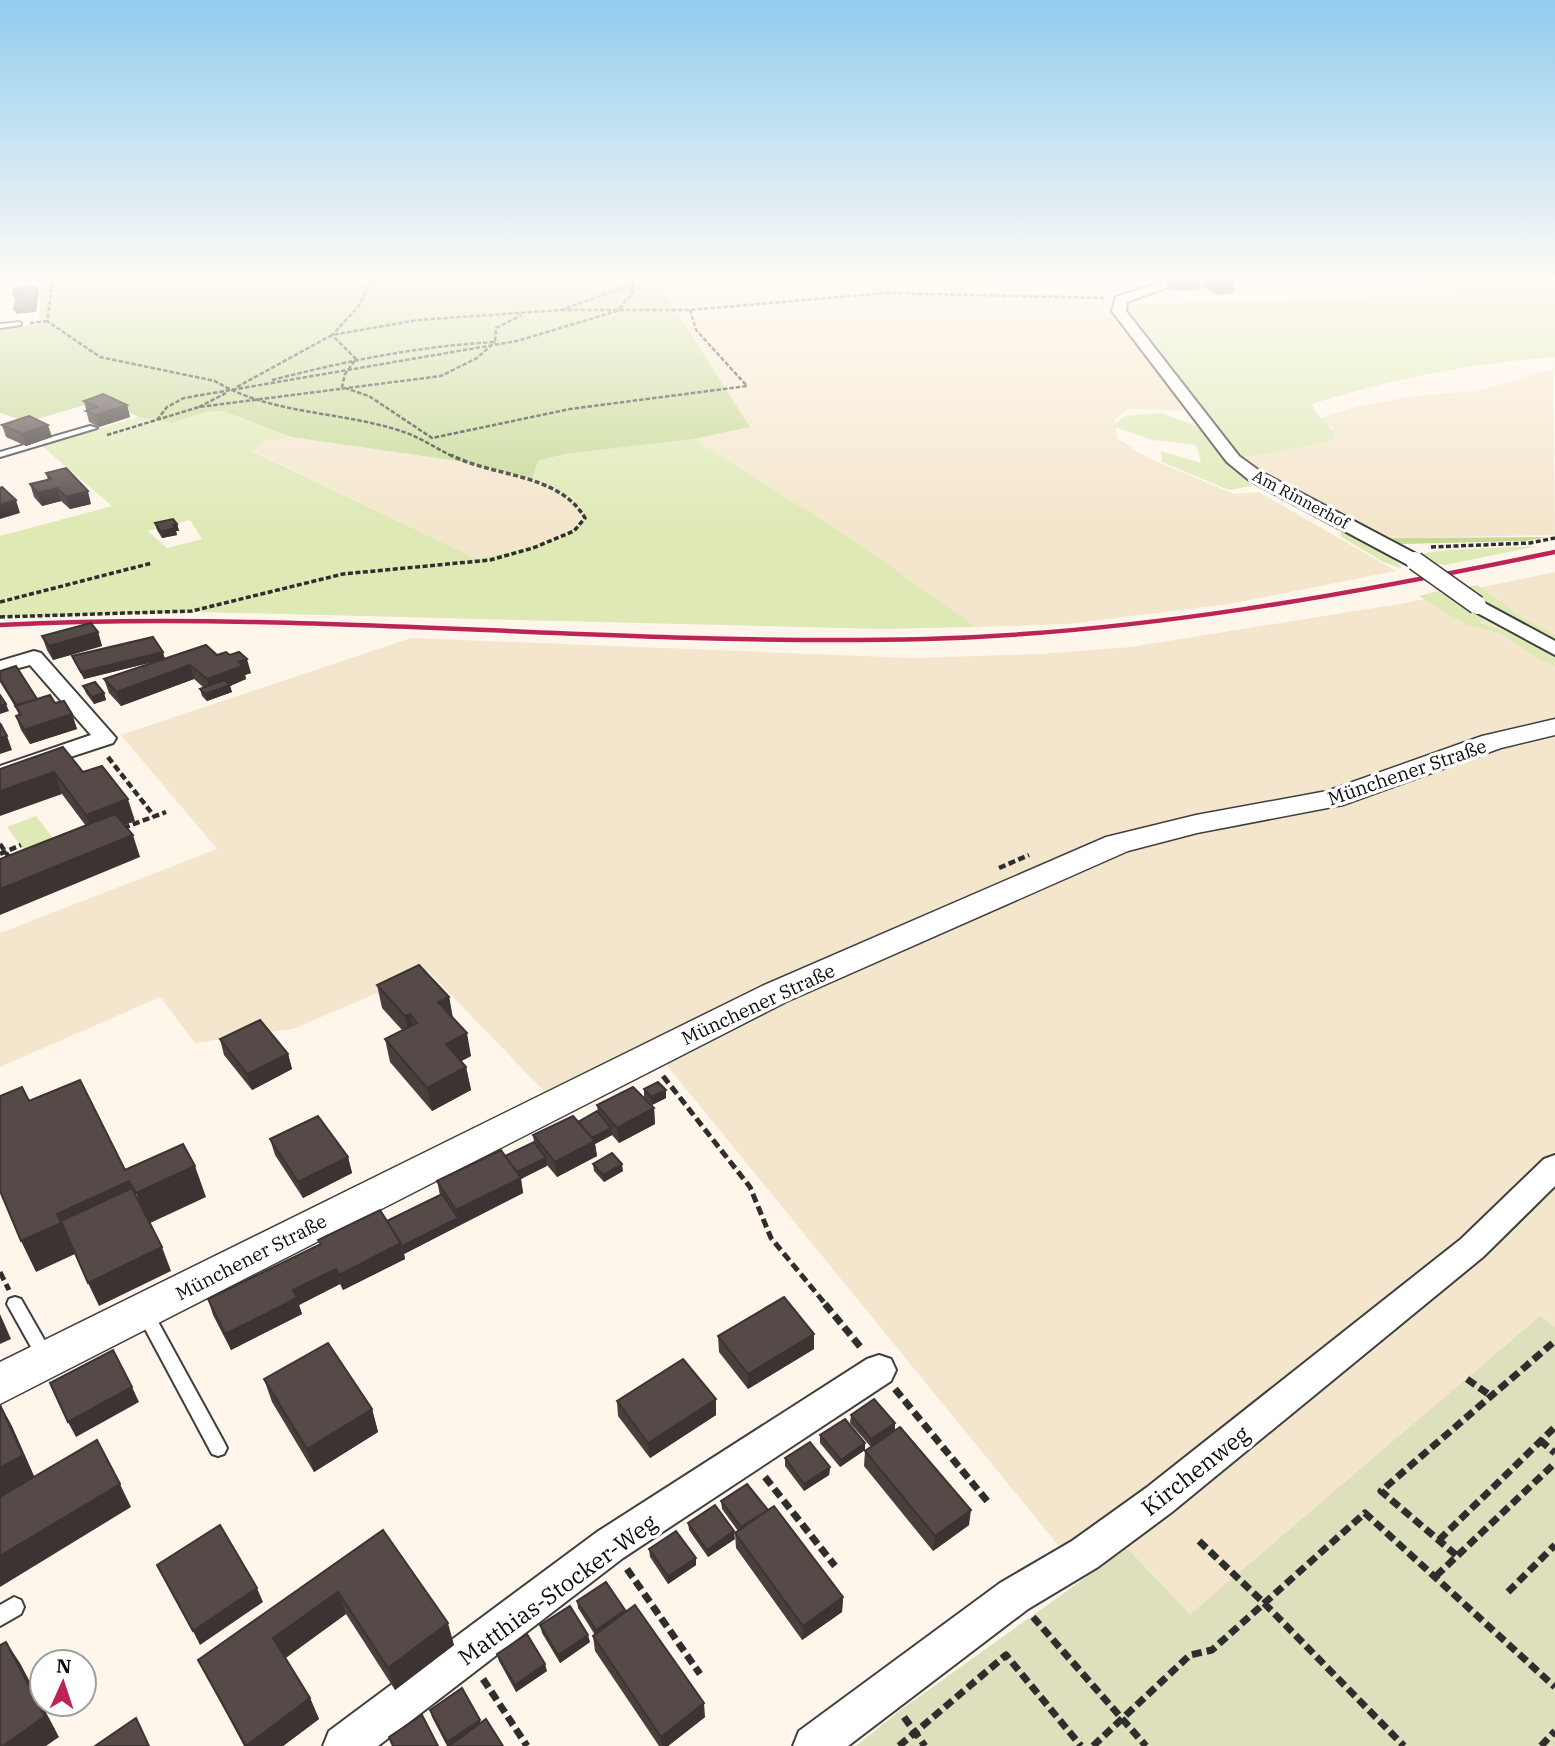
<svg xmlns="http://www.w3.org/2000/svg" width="1555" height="1746" viewBox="0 0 1555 1746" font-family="'IBM Plex Serif',serif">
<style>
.farmland{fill:#f4e6cc}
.green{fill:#dee9b5;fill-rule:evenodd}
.forest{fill:#c6d995}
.cemetery{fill:#dee0bd}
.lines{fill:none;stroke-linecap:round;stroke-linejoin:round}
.service-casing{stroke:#3f3f3f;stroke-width:4}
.minor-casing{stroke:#3f3f3f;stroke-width:4}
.tertiary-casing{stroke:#3f3f3f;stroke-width:3}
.path-far4{stroke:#2e2e2e;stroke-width:2.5;stroke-dasharray:4.5 2;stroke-linecap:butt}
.path-far3{stroke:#2e2e2e;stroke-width:3.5;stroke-dasharray:5 2.5;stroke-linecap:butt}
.path-far2{stroke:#2e2e2e;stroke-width:4.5;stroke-dasharray:7 3.5;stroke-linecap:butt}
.path-far1{stroke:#2e2e2e;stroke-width:5;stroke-dasharray:9 4.5;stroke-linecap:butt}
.path{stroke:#2e2e2e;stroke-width:7;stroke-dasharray:10 5;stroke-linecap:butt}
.service{fill:#fff;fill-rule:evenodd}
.minor{fill:#fff;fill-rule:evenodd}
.tertiary{fill:#fff;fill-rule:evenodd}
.rail{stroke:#bb2555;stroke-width:4.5}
.minor-bridge-casing{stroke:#3f3f3f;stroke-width:21;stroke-linecap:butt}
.minor-bridge{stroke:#fff;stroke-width:18}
.wall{fill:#49403e}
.shaded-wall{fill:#3c3432}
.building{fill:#554a48;stroke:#3c3432;stroke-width:2}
.labels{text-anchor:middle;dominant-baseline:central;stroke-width:7;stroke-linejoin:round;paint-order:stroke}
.far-street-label{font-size:16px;fill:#0c0c0c;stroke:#fff}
.street-label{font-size:19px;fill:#0c0c0c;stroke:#fff}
.near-street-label{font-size:23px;fill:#0c0c0c;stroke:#fff}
</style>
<rect width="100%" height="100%" fill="#fff6eb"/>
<path class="farmland" d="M657 281H1005L1008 292 1102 296 1185 411 1128 409 1115 420 1117 438 1146 457 1234 494 1259 492 1396 571 1229 604 1068 624 976 627 858 543 694 439 750 427Z
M1553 369 1555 535 1391 538 1279 482 1242 458 1326 443 1333 429 1320 418 1360 406 1415 396 1478 391Z
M291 437 464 462 532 479 572 498 584 511V522L560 539 477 559 251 450 265 441Z
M1555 572V1327L1540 1317 1190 1614 1127 1548 1084 1577 664 1062 564 1112 428 971 293 1029 195 1043 160 997 0 1067V933L217 849 121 735 411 638 913 658 1039 654 1131 647 1405 603Z"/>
<path class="green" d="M1467 295 1555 296V357C1473 363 1390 379 1312 404 1316 419 1331 423 1335 437L1326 443 1242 458 1125 312 1127 304Z
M223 411 291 437 265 441 252 451 477 559 560 539 584 522V511L572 498 532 479 538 461 565 454 694 439 858 543 976 627 880 629 200 612 0 617V536L112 506 42 446 139 417 172 423 206 412ZM190 520 202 539 167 548 148 531Z
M1161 413 1203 428 1227 462 1252 486 1229 490 1162 462 1161 451 1201 463 1196 445 1153 440 1112 426 1125 416Z
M1343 526 1388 552 1403 569 1383 562 1340 536Z
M1538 546 1445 565 1418 561 1425 553 1448 550Z
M1477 585 1522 617 1555 635V642L1481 604 1460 588Z
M1438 591 1459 605 1484 617 1480 623 1508 632 1555 657V665L1543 661 1499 633 1465 624 1419 596Z
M36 816 58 844 28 856 7 827Z"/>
<path class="forest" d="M42 281H657L750 427 694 439 565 454 538 461 532 479 464 462 291 437 223 411 206 412 172 423 139 417 102 400 27 422 0 413V329L39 324Z
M1424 281H1555V296C1508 296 1467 302 1424 281Z
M1548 537 1526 541 1401 544 1391 538Z"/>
<path class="cemetery" d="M1540 1316 1555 1327V1746H856L899 1711 1127 1548 1190 1614Z"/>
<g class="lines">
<defs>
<path id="service" d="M19 322 21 323V325L0 328V324Z
M90 426 97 428 0 457V452Z
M15 1297 21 1299 45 1341 50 1359 48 1364 42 1366 36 1364 31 1347 7 1304 9 1299Z
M144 1305 150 1307 224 1442 227 1448 224 1454 218 1456 212 1454 136 1312 138 1307Z
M14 1597 21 1600 24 1607 21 1614 0 1626V1605Z"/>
<path id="minor" d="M1165 281H1184L1127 302 1126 311 1239 456 1261 472 1422 557 1424 561 1422 565H1408L1249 480 1227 462 1112 311 1116 297Z
M1477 599 1555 641V655L1470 609 1467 605Z
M34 651 41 653 116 738 113 743 0 780V766L91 735 30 665 0 673V661Z
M1555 1155V1186L1483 1257 1172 1512 1098 1567 1028 1609 848 1746H793L799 1731 1000 1583 1072 1541 1146 1488 1461 1239 1544 1159Z
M879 1355 891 1359 896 1370 891 1381 623 1558 378 1746H323L329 1731 597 1532 867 1359Z"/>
<path id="tertiary" d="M1555 719V735L1501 748 1343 805 1197 833 1128 851 786 1002 0 1404V1362L762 986 1106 837 1196 815 1327 791 1482 736Z"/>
</defs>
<use href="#service" class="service-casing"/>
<use href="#minor" class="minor-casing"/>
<use href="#tertiary" class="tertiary-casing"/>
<path class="path-far4" d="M53 281 47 321 100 357 215 381C271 415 341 411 401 431 420 437 437 449 454 457
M372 281 358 307 332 335 356 359 345 374 342 387 369 396 432 438 570 409 747 386 696 330 690 310
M561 310H690L885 293 1106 298
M30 323 47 321
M272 380C346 361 419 346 495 342L496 328 522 315
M237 387 332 335 418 320 561 310 633 284 632 281
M199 407 226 393
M157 420 167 407 184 398 517 341 617 311 632 294 633 284
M107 435 199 407 441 376 477 358 495 342"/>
<path class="path-far3" d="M1431 547 1530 543 1555 538
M0 602 152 563
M0 617 192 611 343 574 490 560 533 548 574 531 585 518C559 473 493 477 451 455"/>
<path class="path-far2" d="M108 757 154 816
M123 828 166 812
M0 844 11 860
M0 854 21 845
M999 868 1029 855"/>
<path class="path-far1" d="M663 1076 750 1187 771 1238 827 1306
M0 1272 9 1290"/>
<path class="path" d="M825 1304 863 1350
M1467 1379 1491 1396
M895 1389 988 1502
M1540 1440 1555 1453
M765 1477 835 1566
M1439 1540 1555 1427
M1199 1541 1263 1602 1404 1746
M1456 1555 1381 1491 1555 1341
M627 1569 700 1674
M1436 1576 1555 1463
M1508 1592 1555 1545
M1033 1617 1146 1746
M483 1679 527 1746
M904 1717 925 1746
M899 1746 1006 1655 1081 1746
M1093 1746 1190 1655 1212 1650 1365 1513 1555 1687
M1541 1746 1555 1731"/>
<use href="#service" class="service"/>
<use href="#minor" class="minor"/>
<use href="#tertiary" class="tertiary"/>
<path class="rail" d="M0 625C309 609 617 647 926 639 1139 633 1347 595 1555 552"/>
<defs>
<path id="minor-bridge" d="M1415 561 1477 605"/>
</defs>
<use href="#minor-bridge" class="minor-bridge-casing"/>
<use href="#minor-bridge" class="minor-bridge"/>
</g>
<path class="wall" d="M1204 281H1234V293L1219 295 1203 287Z
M1167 282 1201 285 1200 290 1172 291 1167 288Z
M84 401 127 405 130 417 99 427 89 422Z
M2 425 52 437 26 446 6 437Z
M46 473 91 504 70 509 61 501 42 506 34 497 30 484 48 480Z
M155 523 177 524 179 531H176L177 535 162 538 157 530Z
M98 632 102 646 53 660 47 650 42 636Z
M217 655 251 673 245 675 246 679 230 686 232 692 207 701 202 696 200 689 204 688 194 679 121 706 109 693 104 679 161 660 84 679 75 663 72 656 165 659Z
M0 671 37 699 55 703 72 714 77 729 30 744 21 730 16 716 19 715 16 708 0 682Z
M83 686 104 693 106 700 94 704 86 693Z
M0 769 83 772 135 821 124 825 140 857 86 826 62 794Z
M377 985 449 997 453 1018 471 1056 461 1061 466 1067 471 1090 432 1111 390 1062 385 1039 402 1030 382 1008Z
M220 1039 288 1054 292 1069 252 1090 224 1055Z
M644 1089 666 1098 652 1105 644 1097Z
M597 1105 654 1108 655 1124 619 1143 612 1135 595 1144 597 1156 557 1177 547 1165 521 1179 523 1193 404 1254 405 1259 343 1290 340 1284 299 1305 302 1314 231 1350 213 1315 208 1299 320 1244 318 1240 387 1221 440 1195 437 1181 505 1156 534 1142 533 1135 578 1122 598 1113Z
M270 1139 348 1157 352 1173 303 1198 275 1155Z
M593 1164 623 1171 604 1182 594 1171Z
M718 1336 814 1349 748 1389 719 1352Z
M264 1379 372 1409 378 1432 314 1472 272 1402Z
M617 1401 716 1415 650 1458 618 1416Z
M851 1415 895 1431 969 1525 933 1551 864 1466 865 1451 871 1447 850 1423Z
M820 1435 865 1443V1450L840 1467 820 1443Z
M785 1458 830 1467 829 1475 804 1491 785 1466Z
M721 1501 768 1510V1511L843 1597 842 1612 802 1640 736 1548 735 1533 738 1531 722 1509Z
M688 1523 735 1539 708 1557 689 1530Z
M383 1530 454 1645 395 1690 346 1614 285 1658 310 1698 319 1719 283 1746H244L198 1660Z
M649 1549 696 1565 668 1584 650 1557Z
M577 1601 625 1612 705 1717 668 1746H659L595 1651 593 1636 595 1635 578 1608Z
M540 1625 590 1642 560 1663 542 1633Z
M497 1654 547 1671 516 1692 499 1661Z
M430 1710 480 1723 503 1746H447L432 1717Z"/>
<path class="shaded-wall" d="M1235 282 1234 293 1219 295 1221 285Z
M37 286 39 291 36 312 16 314 14 309 27 303 25 298 15 299 13 294Z
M127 405 130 417 99 427 96 415Z
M48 425 52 437 26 446 22 434Z
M57 488 61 501 42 506 38 493Z
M88 491 91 504 70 509 66 497Z
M16 500 20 513 0 519V505Z
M177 524 179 531H176L177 535 162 538 161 532Z
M98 632 102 646 53 660 49 646Z
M163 652 165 659 84 679 81 672Z
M247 659 251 673 245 675 246 679 230 686 232 692 207 701 205 694 210 692 207 679 239 662Z
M190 665 194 679 121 706 117 692Z
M104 693 106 700 94 704 92 697Z
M6 704 9 711 0 714V706Z
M72 714 77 729 30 744 24 730Z
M7 736 12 750 0 754V738Z
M54 772 62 794 0 816V791Z
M128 799 135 821 94 837 86 815Z
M133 835 140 857 0 915V889Z
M449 997 453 1020 438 1002Z
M410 1014 415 1037 410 1039 405 1016Z
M467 1033 471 1056 450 1067 446 1044Z
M288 1054 292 1069 252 1090 247 1074Z
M466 1067 471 1090 432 1111 427 1088Z
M666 1090V1098L652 1105 651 1097Z
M654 1108 655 1124 619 1143 617 1128Z
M611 1128 612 1135 595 1144 597 1156 557 1177 555 1162 588 1140Z
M348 1157 352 1173 303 1198 298 1182Z
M546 1158 547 1166 521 1179 523 1193 460 1225 456 1210 514 1174Z
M622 1164 623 1171 604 1182 603 1175Z
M195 1166 206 1197 148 1224 136 1193Z
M129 1181 142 1212 71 1245 57 1214Z
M458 1218 460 1225 404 1254 405 1259 343 1290 339 1275 401 1243Z
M61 1223 75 1254 36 1272 21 1241Z
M162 1247 171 1271 99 1306 88 1283Z
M336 1269 340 1284 299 1305 302 1314 231 1350 225 1334 293 1290Z
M0 1314 11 1339 0 1344Z
M814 1334V1349L748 1389V1374Z
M132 1387 139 1402 76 1437 68 1422Z
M716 1399V1415L650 1458 648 1443Z
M0 1404 12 1426 35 1478 0 1498Z
M372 1409 378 1432 314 1472 307 1449Z
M895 1423V1431L871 1447V1439Z
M865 1443V1450L840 1467 841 1460Z
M830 1467 829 1475 804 1491V1484Z
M120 1484 131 1507 0 1587V1556Z
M971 1510 969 1525 933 1551 935 1536Z
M734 1531 735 1539 708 1557 707 1550Z
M696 1558V1565L668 1584V1576Z
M257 1588 263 1602 200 1645 193 1631Z
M338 1592 346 1614 283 1660 273 1638Z
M843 1597 842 1612 802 1640 803 1626Z
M625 1610 626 1618 597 1638 596 1630Z
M448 1623 454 1645 395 1690 388 1668Z
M588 1635 590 1642 560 1663 558 1655Z
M6 1642 20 1663 59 1737 46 1746H3Z
M545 1664 547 1671 516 1692 515 1685Z
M310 1698 319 1719 283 1746H246Z
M704 1703 705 1717 668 1746H662L661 1737Z
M480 1720 481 1727 454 1746H448L447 1742Z"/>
<path class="building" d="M1176 281H1193L1201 285 1173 286 1167 282Z
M1214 281H1233L1235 282 1221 285Z
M37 286 36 296 25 297 26 293 13 294 14 288Z
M36 298 34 307 14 309 16 300Z
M103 394 127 405 96 415 86 411 97 407 84 401Z
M29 416 48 425 22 434 2 425Z
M66 468 88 491 66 497 57 488 38 493 30 484 51 479 46 473Z
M2 487 16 500 0 505V488Z
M173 519 177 524 173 525 175 528 161 532 155 523Z
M91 623 98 632 49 646 42 636Z
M153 637 163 652 81 672 72 656Z
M206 645 217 655 226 652 230 655 239 652 247 659 239 662 243 666 207 679 190 665 117 692 104 679Z
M16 666 37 699 16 705 0 679V671Z
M224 680 230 685 205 694 200 689Z
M95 682 104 693 92 697 83 686Z
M0 695 6 704 0 706Z
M50 695 55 703 64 701 72 714 24 730 16 716 21 714 15 706Z
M0 723 7 736 0 738Z
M63 747 83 772 102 766 128 799 86 815 54 772 0 791V769Z
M115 814 133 835 0 889V859Z
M419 965 449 997 438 1002 467 1033 446 1044 466 1067 427 1088 385 1039 417 1023 410 1014 405 1016 377 985Z
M260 1020 288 1054 247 1074 220 1039Z
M80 1080 125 1170 183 1144 195 1166 136 1193 129 1181 57 1214 61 1223 21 1241 0 1191V1096L22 1087 29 1101Z
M658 1082 666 1090 651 1097 644 1089Z
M633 1087 654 1108 617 1128 597 1105Z
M597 1111 611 1128 592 1138 578 1122Z
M318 1116 348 1157 298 1182 270 1139Z
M573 1116 595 1141 555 1162 533 1135Z
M534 1142 546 1158 517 1172 505 1156Z
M501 1150 521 1178 456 1210 437 1181Z
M612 1153 622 1164 603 1175 593 1164Z
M132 1188 162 1247 88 1283 61 1221Z
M442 1194 458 1218 402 1246 387 1221Z
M380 1210 401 1243 339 1275 336 1269 293 1290 297 1298 225 1334 208 1299 321 1244 318 1240Z
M784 1297 814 1334 748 1374 718 1336Z
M328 1343 372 1409 307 1449 264 1379Z
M113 1350 132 1387 68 1422 50 1383Z
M683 1359 716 1399 648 1443 617 1401Z
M874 1399 895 1423 871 1439 851 1415Z
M0 1405 23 1455 0 1468Z
M845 1419 865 1443 841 1460 820 1435Z
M900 1427 971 1510 935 1536 865 1451Z
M97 1440 120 1484 0 1556V1497Z
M810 1442 830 1467 804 1484 785 1458Z
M747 1484 768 1510 741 1527 721 1501Z
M715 1505 734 1531 707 1550 688 1523Z
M774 1506 843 1597 803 1626 735 1533Z
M220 1525 257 1588 193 1631 157 1565Z
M383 1530 448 1623 388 1668 338 1592 273 1638 310 1698 246 1746 198 1660Z
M676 1531 696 1558 668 1576 649 1549Z
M606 1582 625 1610 596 1630 577 1601Z
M635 1605 704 1703 661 1737 593 1636Z
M570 1606 588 1635 558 1655 540 1625Z
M527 1634 545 1664 515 1685 497 1654Z
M6 1642 45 1716 3 1746H0V1645Z
M462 1688 480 1720 447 1742 430 1710Z
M422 1715 438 1746H393L389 1737Z
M136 1718 149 1746H95Z
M486 1719 503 1746H449Z"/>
<linearGradient id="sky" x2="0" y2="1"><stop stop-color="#91ccee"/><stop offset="0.53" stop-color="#fffbf6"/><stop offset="1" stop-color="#fffbf6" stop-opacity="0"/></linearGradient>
<rect width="1555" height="526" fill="url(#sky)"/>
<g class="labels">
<g class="far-street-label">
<text transform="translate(1301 499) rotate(28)">Am Rinnerhof</text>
</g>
<g class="street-label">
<text transform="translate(1407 772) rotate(-19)">Münchener Straße</text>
<text transform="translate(758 1004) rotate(-25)">Münchener Straße</text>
<text transform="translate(251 1257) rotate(-27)">Münchener Straße</text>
</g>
<g class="near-street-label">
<text transform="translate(1195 1470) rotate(-38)">Kirchenweg</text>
<text transform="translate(557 1589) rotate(-36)">Matthias-Stocker-Weg</text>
</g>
</g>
<g transform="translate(63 1683) rotate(3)"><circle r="33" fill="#ffffff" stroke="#9e9e9e" stroke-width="2"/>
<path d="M0-5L12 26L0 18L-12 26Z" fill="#bb2555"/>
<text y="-10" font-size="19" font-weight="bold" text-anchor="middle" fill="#0c0c0c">N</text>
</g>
</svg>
